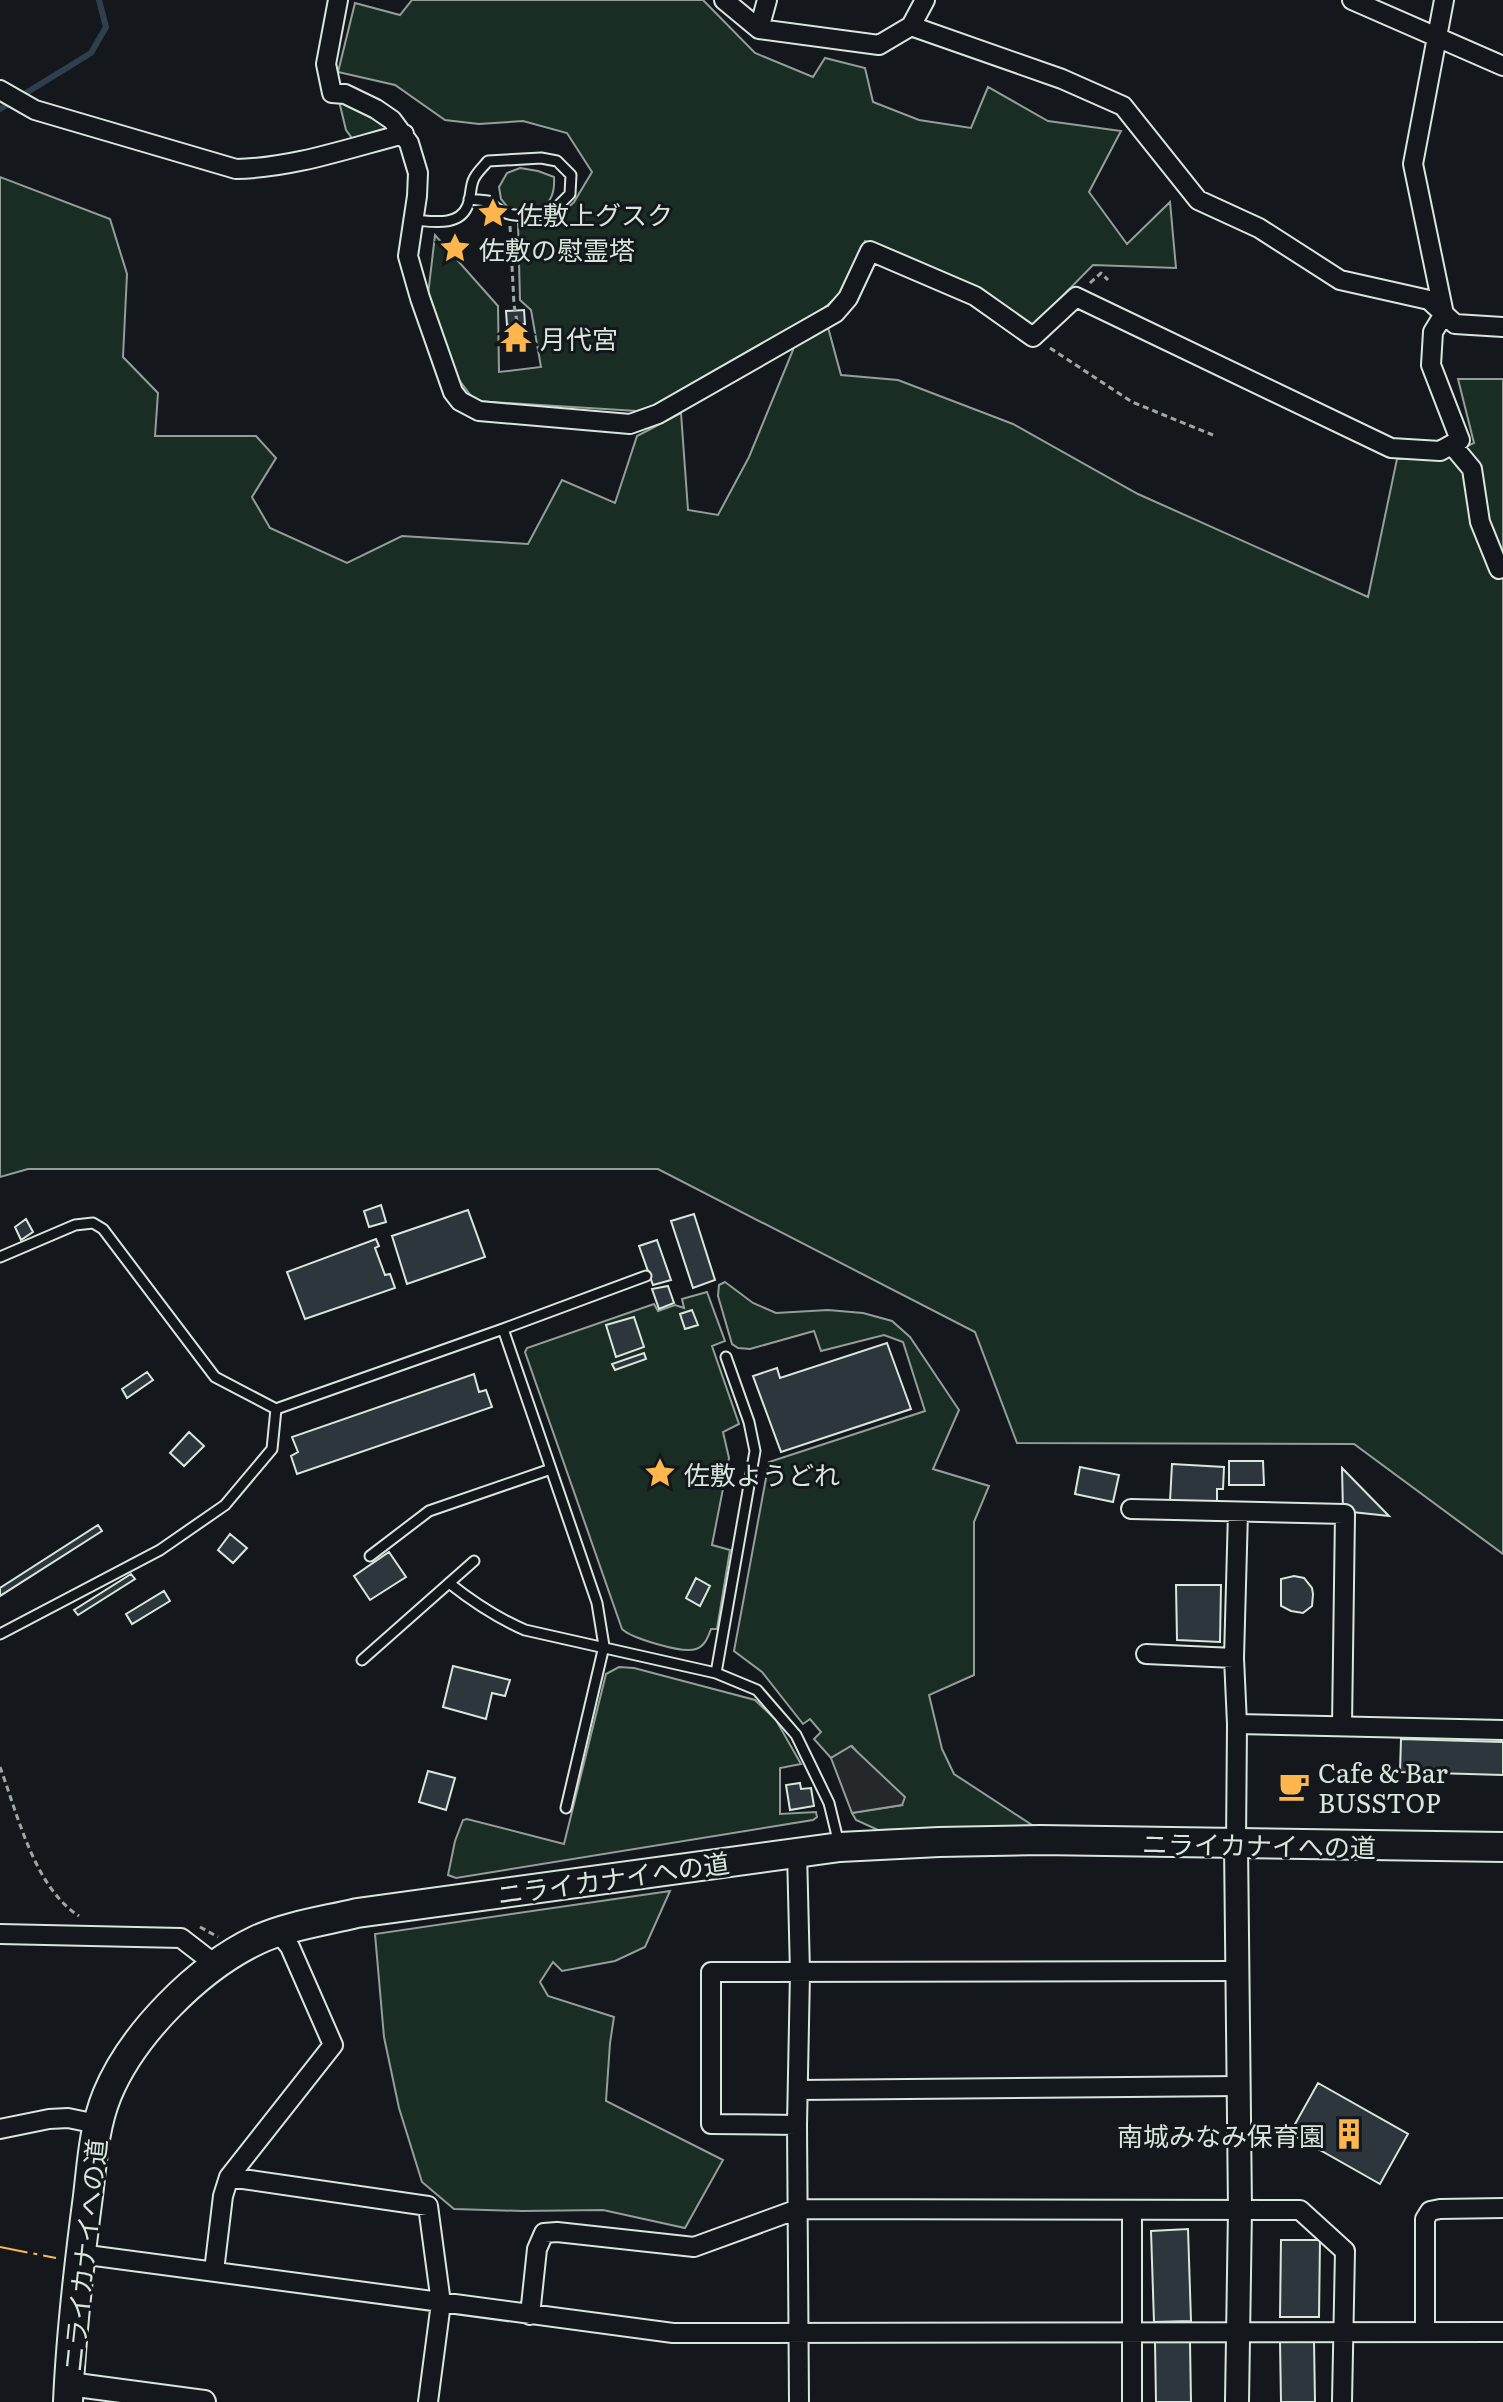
<svg xmlns="http://www.w3.org/2000/svg" width="1503" height="2402" viewBox="0 0 1503 2402" font-family="Literata,'Noto Sans JP',serif">
<style>
.green{fill:#1a2d24;stroke:#939e99;stroke-width:2}
.parking{fill:#24282b;stroke:#939e99;stroke-width:2}
.lines{fill:none;stroke-linecap:round;stroke-linejoin:round}
.stream{stroke:#2f3f4d;stroke-width:6}
.building{fill:#2c363c;stroke:#d8e6dc;stroke-width:2}
.service-casing{stroke:#d8e6dc;stroke-width:13}
.minor-casing{stroke:#d8e6dc;stroke-width:22}
.tertiary-casing{stroke:#d8e6dc;stroke-width:26}
.primary-casing{stroke:#d8e6dc;stroke-width:32}
.path{stroke:#9da8a2;stroke-width:3;stroke-dasharray:6 4;stroke-linecap:butt}
.service{stroke:#14181c;stroke-width:9}
.minor{stroke:#14181c;stroke-width:18}
.tertiary{stroke:#14181c;stroke-width:22}
.primary{stroke:#14181c;stroke-width:28}
.power{stroke:#ffb74d;stroke-width:2;stroke-dasharray:28 6 4 6;stroke-linecap:butt}
.labels{text-anchor:middle;dominant-baseline:central;stroke-width:6;stroke-linejoin:round;paint-order:stroke}
.poi-label{font-size:26px;fill:#d8e6dc;stroke:#14181c;text-anchor:start}
.street-label{font-size:26px;fill:#d8e6dc;stroke:#14181c}
</style>
<rect width="100%" height="100%" fill="#14181c"/>
<path class="green" d="M412 0H703L755 53 813 77 825 58 865 68 873 102 919 120 971 128 988 87 1048 121 1121 131 1089 192 1127 244 1170 202 1176 268 1093 265 1032 327 983 292 865 241 839 295 823 309 841 375 898 380 1013 424 1138 494 1368 597 1397 459 1447 456 1474 443 1458 379H1503V1554L1354 1444 1017 1443 975 1332 658 1169H28L0 1177V177L110 219 127 274 123 357 158 393 155 436H256L276 458 252 497 270 528 347 563 402 536 528 544 562 480 615 503 637 436 681 413 688 510 718 515 749 457 793 350 785 332 657 405 637 411 475 401 456 376 428 295 435 235 498 306 499 372 541 367 531 310 520 300 518 224 551 223 574 202 592 172 567 133 523 121 479 124 445 120 395 85 338 72 355 3 400 15Z
M339 101 382 121 388 129 357 139 352 138 346 130Z
M520 168 538 171 554 177C556 208 537 214 510 210L501 199 499 187 507 173Z
M725 1282 753 1303 776 1313 828 1310 863 1313 892 1321 910 1337 959 1410 933 1469 989 1486 974 1522V1675L929 1695 942 1749 954 1774 1035 1827 878 1830 856 1820 852 1813 902 1805 852 1746 831 1758 814 1739 821 1732 810 1719 803 1724 762 1672 734 1651 769 1462 925 1411 903 1342 884 1335 821 1351 814 1331 750 1349 738 1348 732 1344 718 1296 719 1285Z
M707 1292 725 1341 712 1346 739 1424 723 1432 729 1458 712 1545 730 1550 717 1629H711C708 1637 705 1646 696 1649 683 1654 631 1638 622 1629L525 1352 527 1348 654 1304 658 1311 675 1305 684 1308 682 1299Z
M619 1667 634 1668 755 1700 776 1720 801 1764 780 1768V1814L816 1812 817 1817 813 1820 456 1878 448 1875 455 1841 463 1820 467 1819 564 1844 606 1674Z
M670 1891 645 1947 615 1961 562 1971 553 1962 540 1982 548 1996 614 2017 610 2043 606 2101 723 2160 685 2228 603 2210 522 2211 454 2209 422 2182 399 2108 384 2037 375 1934Z"/>
<path class="parking" d="M851 1746 905 1797 902 1805 852 1813 831 1758Z"/>
<g class="lines">
<path class="stream" d="M0 109 91 53 106 27 99 0"/>
</g>
<path class="building" d="M524 310 525 324 507 325 506 311Z
M381 1205 386 1222 369 1227 364 1211Z
M468 1210 485 1257 407 1284 392 1236Z
M694 1214 715 1280 693 1288 671 1221Z
M26 1219 33 1232 21 1240 15 1227Z
M376 1239 379 1246 375 1248 385 1275 390 1274 395 1288 305 1319 287 1272Z
M657 1240 671 1280 653 1285 639 1246Z
M668 1286 674 1303 659 1309 652 1289Z
M692 1310 698 1325 685 1329 680 1314Z
M634 1317 644 1347 616 1357 606 1325Z
M887 1343 911 1409 781 1452 753 1376 777 1368 780 1378Z
M644 1353 646 1359 615 1370 612 1364Z
M147 1372 153 1380 127 1398 122 1389Z
M474 1374 479 1392 486 1390 492 1407 297 1474 291 1456 298 1452 292 1437Z
M189 1432 204 1446 184 1466 170 1453Z
M1229 1461H1263L1264 1485H1229Z
M1172 1464 1224 1467 1223 1489H1217V1503L1170 1501Z
M1080 1467 1119 1475 1113 1502 1075 1494Z
M1342 1468 1389 1516 1343 1511Z
M98 1525 102 1531 0 1596V1588Z
M230 1534 247 1548 233 1563 218 1550Z
M389 1552 406 1577 370 1600 354 1576Z
M131 1574 135 1579 78 1615 74 1610Z
M1294 1576 1304 1578 1312 1588 1313 1594 1312 1606 1303 1613 1291 1611 1281 1606V1579Z
M696 1578 710 1586 700 1606 686 1598Z
M1176 1585H1221L1220 1642 1177 1640Z
M164 1591 170 1601 132 1624 126 1614Z
M453 1666 510 1680 505 1696 492 1693 486 1719 443 1707Z
M1401 1739 1503 1742V1775L1400 1772Z
M428 1771 455 1778 446 1810 419 1802Z
M800 1783 801 1789 811 1788 814 1806 790 1810 786 1785Z
M1318 2083 1408 2134 1380 2184 1290 2133Z
M1188 2229 1191 2321 1154 2322 1151 2231Z
M1281 2240H1320L1319 2317H1280Z
M1280 2341H1314L1315 2402H1281Z
M1155 2342H1190L1191 2402H1156Z"/>
<g class="lines">
<defs>
<path id="service" d="M414 220C431 221 458 227 467 207 471 199 470 189 473 181 475 174 483 167 488 161L541 158 557 161 571 175 570 194 550 214C525 215 507 221 488 201L469 199
M0 1257 75 1225 93 1223 103 1229 215 1377 276 1409 503 1329 646 1276
M503 1329 597 1603 604 1646 566 1808
M370 1556 429 1511 551 1469
M449 1583C473 1602 497 1618 525 1630L716 1673 757 1690 796 1735 829 1803 839 1844
M0 1634 160 1550 225 1505 272 1449 276 1409
M362 1660 474 1561
M716 1673 755 1451 749 1422 726 1357"/>
<path id="minor" d="M338 0 326 64 332 93 345 94 376 109 392 120 409 143 418 173 417 196 408 256 420 298 453 392 460 401 479 411 630 424 658 414 835 313 848 298 870 251 975 296 1033 337 1076 297 1391 448 1440 451 1460 440 1431 365 1433 332 1444 314 1455 324 1503 327
M724 0 759 29 879 45 911 26 1062 79 1123 106 1198 200 1259 228 1340 280 1429 300 1444 314
M1352 0 1503 66
M1444 0 1413 164 1444 314
M911 26 925 0
M759 29 767 0
M0 90 35 110 236 169C293 168 349 148 404 134
M1452 445 1472 469 1480 522 1499 569
M1131 1509 1345 1514 1342 1726
M1146 1654 1234 1658
M1237 1724 1503 1730
M1236 1844 1237 1724 1234 1658 1238 1512
M797 1852 800 1973 797 2125 799 2402
M0 1934 181 1938 216 1965
M798 2090 1239 2086
M797 2125 711 2124V1972L1237 1971
M0 2129 49 2119 68 2118 97 2124
M229 2177 428 2206 441 2303 428 2402
M80 2254 673 2333 1503 2332
M214 2271 223 2196 229 2177 333 2045 290 1947 278 1932
M530 2315 537 2249 544 2233 557 2232 694 2247 798 2209 1300 2210 1345 2251 1342 2402
M1425 2332V2219L1430 2211 1440 2209 1503 2208
M1132 2402V2210"/>
<path id="tertiary" d="M1236 1844 1240 2210 1237 2402
M69 2384 204 2402"/>
<path id="primary" d="M68 2402C71 2333 79 2264 88 2196 92 2162 94 2127 107 2095 132 2034 198 1968 257 1940 287 1926 324 1921 357 1913L840 1847 939 1842 1040 1840 1503 1847"/>
</defs>
<use href="#service" class="service-casing"/>
<use href="#minor" class="minor-casing"/>
<use href="#tertiary" class="tertiary-casing"/>
<use href="#primary" class="primary-casing"/>
<path class="path" d="M510 226 514 305 519 332
M1090 283 1101 273 1108 280
M1050 348 1132 402 1213 435
M0 1767C18 1815 34 1887 79 1916
M200 1927 218 1937"/>
<use href="#service" class="service"/>
<use href="#minor" class="minor"/>
<use href="#tertiary" class="tertiary"/>
<use href="#primary" class="primary"/>
<path class="power" d="M0 2247 56 2258"/>
</g>
<defs>
<symbol id="sight-bare" viewBox="-9 -9 18 18"><path d="M0-6L1.8-2.2L6-1.7L2.9 1.2L3.7 5.4L0 3.3L-3.7 5.4L-2.9 1.2L-6-1.7L-1.8-2.2Z" fill="#ffb74d" stroke="#14181c" stroke-width="2.5" paint-order="stroke"/></symbol>
<symbol id="temple-bare" viewBox="-9 -9 18 18"><path d="M0-6L5-2H3V0L6.5 2.5H4V6H1.5V3h-3V6H-4V2.5H-6.5L-3 0V-2H-5Z" fill="#ffb74d" stroke="#14181c" stroke-width="2.5" paint-order="stroke"/></symbol>
<symbol id="cafe-bare" viewBox="-9 -9 18 18"><path d="M-5.5-4.5H6V0H3Q3 3.5 0 3.5H-2.5Q-5.5 3.5-5.5 0ZM3-3.2v2h1.7v-2ZM-6 4.5H4V6H-6Z" fill="#ffb74d" stroke="#14181c" stroke-width="2.5" paint-order="stroke"/></symbol>
<symbol id="building-bare" viewBox="-9 -9 18 18"><path d="M-4-6H4V6H1V3H-1V6H-4ZM-2.5-4.3h1.7v1.8h-1.7ZM.8-4.3h1.7v1.8H.8ZM-2.5-1h1.7V.8h-1.7ZM.8-1h1.7V.8H.8Z" fill="#ffb74d" stroke="#14181c" stroke-width="2.5" paint-order="stroke"/></symbol>
</defs>
<g fill-rule="evenodd">
<use href="#sight-bare" x="471" y="191" width="44" height="44"/>
<use href="#sight-bare" x="433" y="226" width="44" height="44"/>
<use href="#temple-bare" x="494" y="315" width="44" height="44"/>
<use href="#sight-bare" x="638" y="1451" width="44" height="44"/>
<use href="#cafe-bare" x="1272" y="1764" width="44" height="44"/>
<use href="#building-bare" x="1327" y="2112" width="44" height="44"/>
</g>
<g class="labels">
<g class="poi-label">
<text x="517" y="213">佐敷上グスク</text>
<text x="479" y="248">佐敷の慰霊塔</text>
<text x="540" y="337">月代宮</text>
<text x="684" y="1473">佐敷ようどれ</text>
<text x="1318" y="1771">Cafe &amp; Bar<tspan x="1318" dy="30">BUSSTOP</tspan></text>
<text x="1325" y="2134" text-anchor="end">南城みなみ保育園</text>
</g>
<g class="street-label">
<text transform="translate(1259 1844) rotate(1)">ニライカナイへの道</text>
<text transform="translate(613 1877) rotate(-8)">ニライカナイへの道</text>
<text transform="translate(83 2255) rotate(-84)">ニライカナイへの道</text>
</g>
</g>
</svg>
